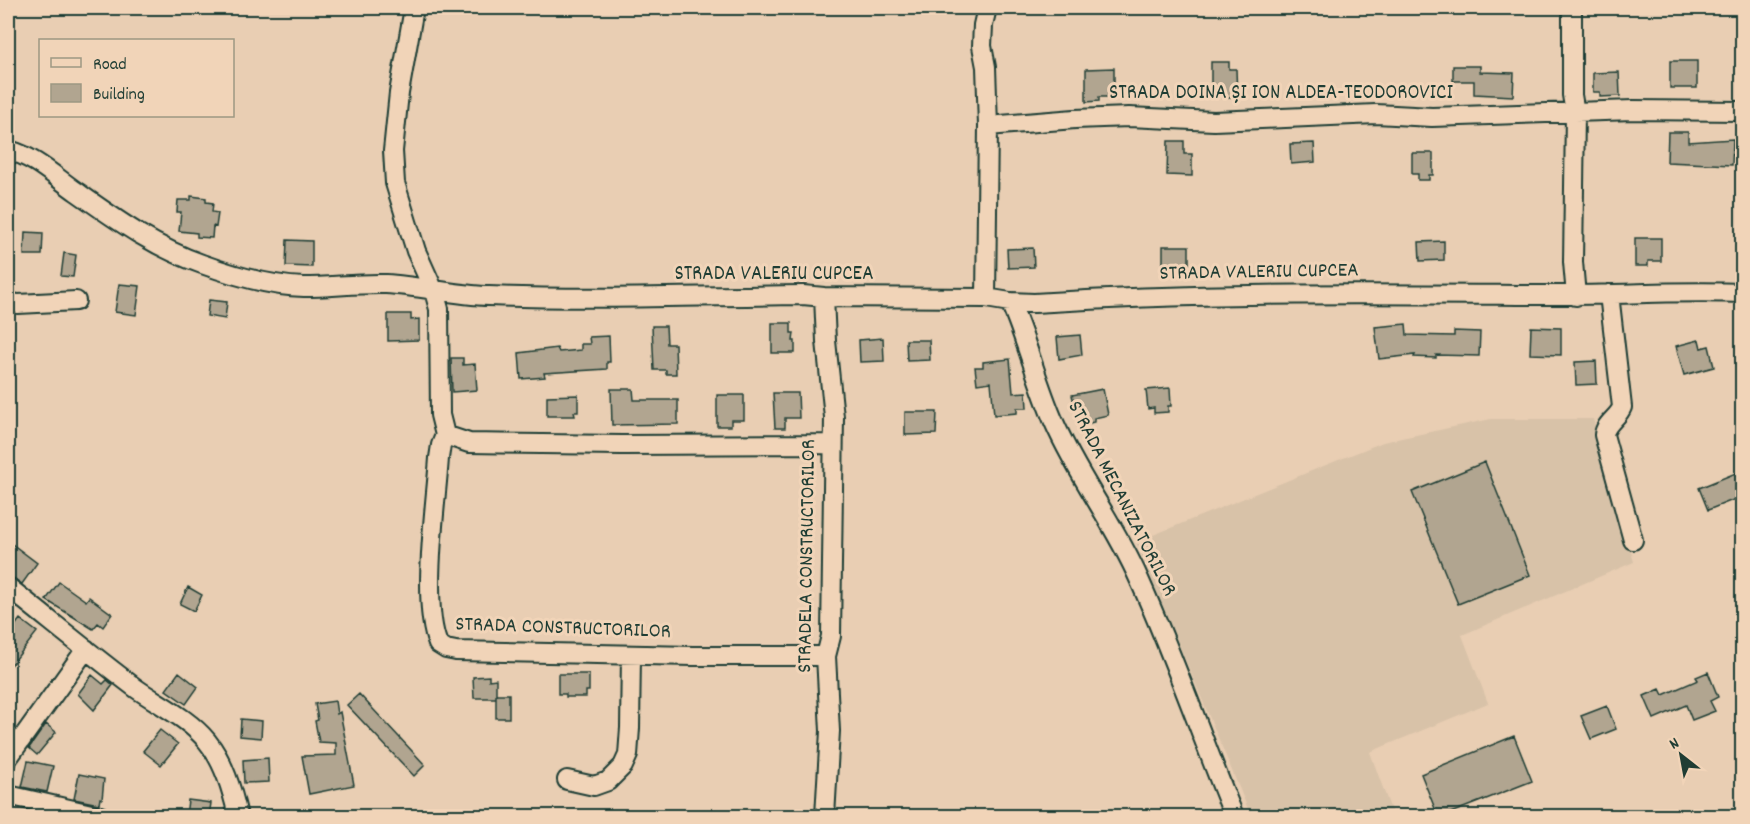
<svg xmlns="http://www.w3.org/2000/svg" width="1750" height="824" viewBox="0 0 1750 824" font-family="Dekko,sans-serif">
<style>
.built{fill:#d8c2a8}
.building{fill:#b1a590;stroke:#1f3d34;stroke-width:1.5}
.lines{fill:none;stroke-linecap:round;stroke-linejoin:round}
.minor-casing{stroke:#1f3d34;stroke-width:22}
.minor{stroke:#f1d4b8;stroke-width:18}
.labels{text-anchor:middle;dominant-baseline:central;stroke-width:6;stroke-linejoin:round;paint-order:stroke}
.street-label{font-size:21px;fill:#1f3d34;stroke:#f1d4b8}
</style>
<rect width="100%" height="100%" fill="#e9ceb3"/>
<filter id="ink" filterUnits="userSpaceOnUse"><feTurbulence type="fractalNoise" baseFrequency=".0167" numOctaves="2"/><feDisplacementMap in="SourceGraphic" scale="12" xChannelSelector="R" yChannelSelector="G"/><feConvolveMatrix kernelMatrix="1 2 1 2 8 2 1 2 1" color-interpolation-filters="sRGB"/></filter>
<g filter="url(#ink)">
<path class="built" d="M1491 419H1593L1634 562 1462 635 1488 703 1370 752 1393 816H1251L1136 542 1383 442Z"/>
<path class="building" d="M1670 61H1697V88H1670Z
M1211 62H1229V69H1236L1237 98H1222V93H1211Z
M1453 66H1480V72L1514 73 1513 96 1474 94V81H1453Z
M1114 68V97H1099V101L1086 102V69Z
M1619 72 1620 96 1600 97V92H1593V73Z
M1668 132H1688V142L1733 139 1732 165 1667 162Z
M1168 141H1184V154H1192V176L1167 175Z
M1314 143 1315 162 1291 164 1290 144Z
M1412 153H1433V175H1429V180H1418V174H1412Z
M191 196 206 198V202L213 203 212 212 218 213 216 227 213 226 212 238 197 237V233L179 231 181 212H177L178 200H191Z
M25 232 43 233 42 255H24Z
M1635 238H1661V261H1648V266H1635Z
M287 240 312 241V267L286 266Z
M1444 241V260L1420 261 1419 242Z
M1163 246H1189V267L1163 268Z
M1033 248 1034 267 1008 268 1007 249Z
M64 253 76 255 73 277 61 276Z
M119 284 140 286 136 315 115 312Z
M209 300 227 302 225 319 207 316Z
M388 314H411V320L419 319V340L388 341Z
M772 323H791V333H794L793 341H795V353H772Z
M1406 324 1407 335 1454 336V331L1480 332 1479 356 1436 355V358L1414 357 1415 355 1379 359 1375 327Z
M652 326H666L667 344H675L676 374H666V370H654Z
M1531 327 1561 328V355L1530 354Z
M1080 335 1082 355 1059 359 1057 337Z
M609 336 610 362H607V369L544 373 545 377 521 379 519 353 557 348 559 352 581 350V344H590L589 337Z
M883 338 884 361 860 362 859 340Z
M906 340H929L930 360 907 361Z
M1699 340 1701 348 1709 346 1714 367 1684 375 1676 346Z
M451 358H463V365L475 364 477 390 452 392Z
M1010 359 1013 393 1026 392 1027 408H1017V413L994 415 991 382 977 384 975 367H983V362Z
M1596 361 1597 384 1576 385 1575 362Z
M1170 388 1171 406H1168V412L1154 413V408L1148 409 1146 390Z
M611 389H633L634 400H678V424L612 425Z
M1103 389 1108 415 1094 418V422L1082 425 1078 405 1075 406 1072 395Z
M773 393H798L799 418H785V428H775Z
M578 395V412H574L575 416H547V396Z
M717 395H744V420H731V426H717Z
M905 412H937L936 434 905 435Z
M1485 462 1530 575 1458 604 1412 492Z
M1743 470V496L1708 510 1699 488Z
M8 541 37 563 22 584 8 574Z
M59 582 86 601 89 597 112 614 103 627 98 623 93 629 46 600Z
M188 587 202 595 194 611 180 604Z
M20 619 37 632 8 669V635Z
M179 672 198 687 186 704 166 690Z
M1708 672 1718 697 1710 701 1715 711 1692 720 1686 705 1654 719 1644 696 1660 689 1663 695 1698 680 1696 677Z
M558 674H589V691H586V697H566V694H558Z
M92 675 103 684 107 680 113 685 94 710 78 694Z
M489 676V680L496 679V698H474L473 677Z
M359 694 425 765 414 776 347 705Z
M496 694H509V718H496Z
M335 701 337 714 340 712 354 785 309 794 302 756 336 755V743L319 742 315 721 318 720 315 704Z
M1607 706 1616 729 1591 739 1581 716Z
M241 719 262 721 261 738 240 736Z
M46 724 56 732 37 755 29 748Z
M160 730 178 744 161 765 143 751Z
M1514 736 1532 781 1443 816H1438L1421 774Z
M268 758 269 782 244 783 243 760Z
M28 761 53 766 47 792 22 787Z
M79 774 104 779 102 799 100 798 99 804 74 799Z
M188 800 211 803 209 816H186Z"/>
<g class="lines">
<defs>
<path id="minor" d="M414 8 399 93 393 151 395 183 416 251 434 291 439 309 440 415 445 435 441 445 439 458C436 504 421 603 438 644L446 649 456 651 693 656H826
M1572 8V95L1575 113 1573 262 1576 296
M988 126 1075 119 1129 117 1214 121 1376 114 1432 117 1633 110 1742 111
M8 150C35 157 54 176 77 192 118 221 154 247 202 264 235 276 269 286 304 287 331 287 358 283 386 284 420 286 454 295 489 296 594 300 699 296 803 295L824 297 986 298 1010 302 1034 303C1200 292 1367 294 1534 295 1603 296 1673 290 1742 293
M1609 294 1622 407C1618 418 1605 423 1604 435L1633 540
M824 297 826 341 834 417 831 636 826 656 830 731 825 816
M986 298 988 126 986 67 982 46 983 25 987 8
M8 302 18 304 76 301
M1010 302C1027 341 1037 383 1054 422 1078 477 1115 524 1139 579 1174 657 1202 738 1234 816
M445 435 469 443 622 445 833 444
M8 587C51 621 93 656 137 689 160 705 189 719 207 741 224 762 232 790 238 816
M8 758 86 649
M567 780 594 786 608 781 623 766 628 755 630 728 631 655
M8 795 100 816"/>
</defs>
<use href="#minor" class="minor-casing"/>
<use href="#minor" class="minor"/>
</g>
</g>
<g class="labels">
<g class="street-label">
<text x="1281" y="94">STRADA DOINA ȘI ION ALDEA-TEODOROVICI</text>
<text transform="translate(1259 273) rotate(-1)">STRADA VALERIU CUPCEA</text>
<text x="774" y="275">STRADA VALERIU CUPCEA</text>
<text transform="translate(1121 499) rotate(63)">STRADA MECANIZATORILOR</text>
<text transform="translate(808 556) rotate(-89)">STRADELA CONSTRUCTORILOR</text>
<text transform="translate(563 629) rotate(2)">STRADA CONSTRUCTORILOR</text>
</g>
</g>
<rect width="1750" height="824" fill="none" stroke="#f1d4b8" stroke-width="30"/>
<rect x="15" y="15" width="1720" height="794" fill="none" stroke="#1f3d34" stroke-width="2" filter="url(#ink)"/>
<rect x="39" y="39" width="195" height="78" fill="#f1d4b8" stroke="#9d9883" stroke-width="1.5"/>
<rect x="51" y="58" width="30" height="9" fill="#f1d4b8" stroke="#9d9883" stroke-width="1.5"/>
<text x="93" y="69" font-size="18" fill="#1f3d34">Road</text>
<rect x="51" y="84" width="30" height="18" fill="#b1a590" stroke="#9d9883" stroke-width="1.5"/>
<text x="93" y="99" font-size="18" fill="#1f3d34">Building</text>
<g transform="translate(1681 755) rotate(329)" stroke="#f1d4b8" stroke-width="4.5" paint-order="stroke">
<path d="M0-4.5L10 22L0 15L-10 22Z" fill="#1f3d34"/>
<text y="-9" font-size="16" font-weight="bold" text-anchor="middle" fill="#1f3d34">N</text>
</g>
</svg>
